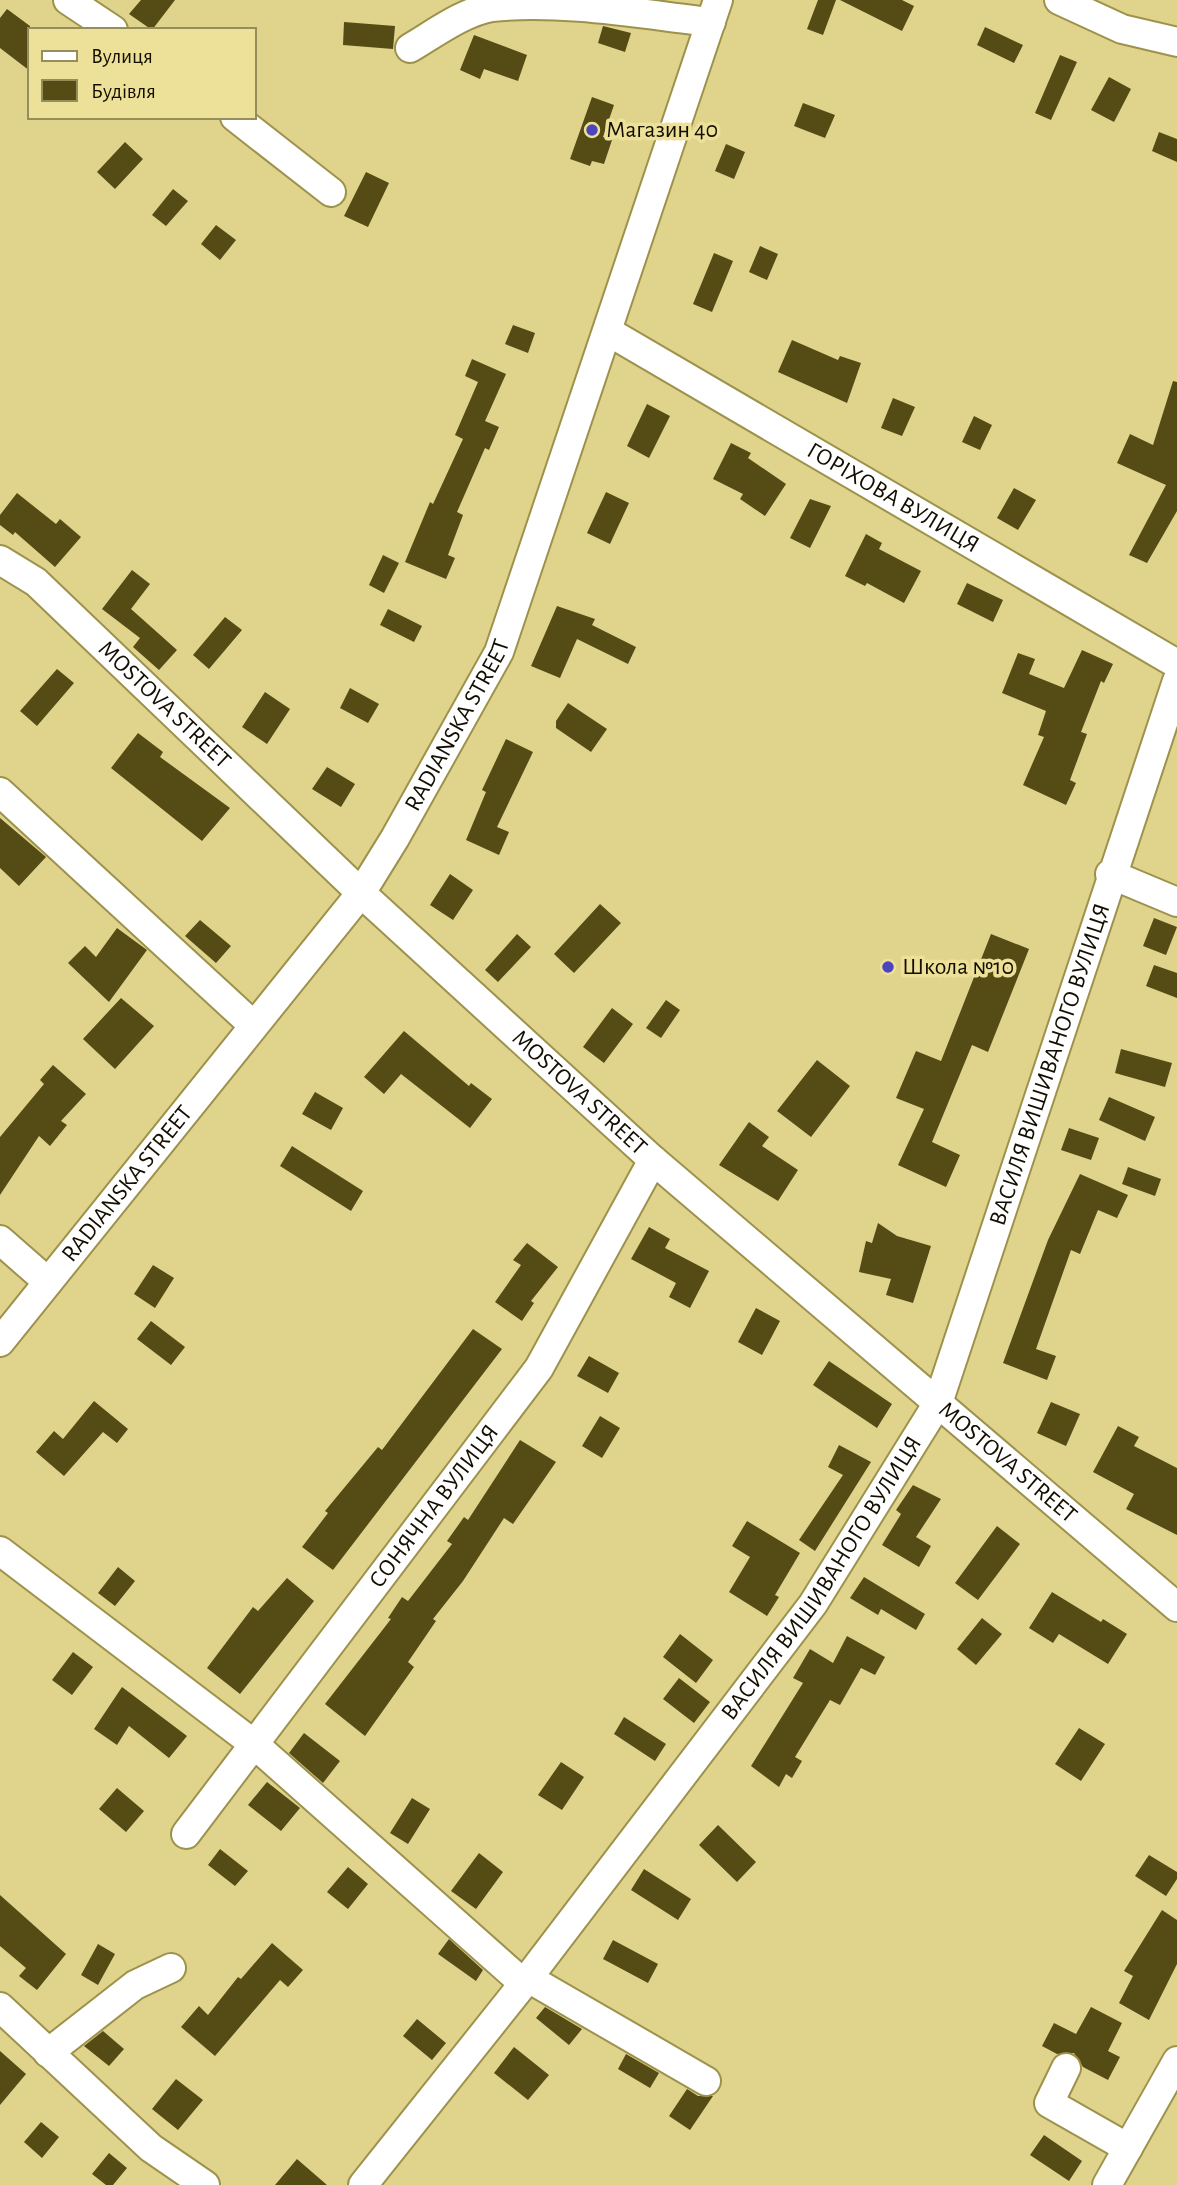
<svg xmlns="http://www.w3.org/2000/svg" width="1177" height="2185" viewBox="0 0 1177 2185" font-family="'Alegreya Sans',sans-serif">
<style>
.building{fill:#544b15}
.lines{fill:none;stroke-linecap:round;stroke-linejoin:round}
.minor-casing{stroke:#9d924c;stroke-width:32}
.minor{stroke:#fff;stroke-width:28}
.poi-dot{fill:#4c45bb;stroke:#ede199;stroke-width:2.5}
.labels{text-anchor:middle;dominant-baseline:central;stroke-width:7;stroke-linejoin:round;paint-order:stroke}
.poi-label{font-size:24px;fill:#130e00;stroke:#ede199;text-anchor:start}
.street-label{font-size:24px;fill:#130e00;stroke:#ede199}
</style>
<rect width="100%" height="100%" fill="#e0d48d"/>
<path class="building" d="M141 0H175L152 30 129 14Z
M818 0H836L823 35 807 29Z
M840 0H902L914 6 902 31Z
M7 9 30 26V71L0 48V18Z
M344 22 395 26 393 49 343 45Z
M603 26 631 33 625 52 598 43Z
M985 27 1023 45 1014 63 977 45Z
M474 35 527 55 518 81 484 69 480 79 460 70Z
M1060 55 1077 62 1051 120 1035 113Z
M1109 77 1131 89 1114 122 1091 110Z
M592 97 614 105 603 137 612 140 604 164 592 161 590 166 570 159Z
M803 103 835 115 825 138 794 126Z
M1159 132 1177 139V162L1152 151Z
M125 142 143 159 115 189 97 172Z
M726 144 745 152 734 179 715 171Z
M366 172 389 183 368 227 344 216Z
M173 189 188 201 166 226 152 215Z
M216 225 236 240 220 260 201 244Z
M760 246 778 254 767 280 749 272Z
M714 253 733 261 712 312 693 304Z
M513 325 535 333 528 353 505 344Z
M792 340 838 360 840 356 861 363 847 403 778 372Z
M472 359 506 374 485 421 499 427 489 450 485 448 457 512 463 515 448 555 455 558 446 579 405 562 430 502 433 504 463 439 455 435 478 382 465 376Z
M1173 381 1177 382V511L1147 563 1129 555 1166 485 1117 463 1130 434 1153 445Z
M893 398 915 407 902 436 881 428Z
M647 404 670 416 649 458 627 446Z
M974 416 992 425 980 450 962 442Z
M731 443 751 453 748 458 786 484 765 516 740 499 743 494 713 479Z
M1014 488 1036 500 1018 530 997 518Z
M606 492 629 503 610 544 587 533Z
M17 493 56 524 60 519 81 537 55 567 15 532 13 535 0 525V515Z
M810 499 831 506 810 548 790 538Z
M866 534 882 543 879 549 921 571 904 603 867 583 865 586 845 576Z
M383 555 399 563 384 593 369 585Z
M132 570 150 584 131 609 177 650 159 670 133 647 140 638 102 609Z
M967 583 1003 600 993 622 957 604Z
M557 606 595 619 592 625 636 647 628 664 577 639 560 678 531 666Z
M388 609 422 626 414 642 380 625Z
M225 617 242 630 209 669 193 655Z
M1082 650 1113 664 1104 683 1101 681 1081 732 1087 734 1070 780 1076 783 1066 805 1023 785 1044 737 1038 735 1046 711 1002 693 1018 653 1035 659 1029 674 1064 688Z
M57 669 74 683 37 726 20 711Z
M350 688 379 704 368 723 340 708Z
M265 692 290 709 267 744 242 727Z
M568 703 607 729 591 752 556 728V721Z
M138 733 163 752 160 757 230 808 202 841 111 768Z
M506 739 533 752 497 827 509 832 499 855 466 840 486 792 482 790Z
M327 767 355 784 341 807 312 789Z
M0 818 46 857 19 886 0 868Z
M450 874 473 890 453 920 430 905Z
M600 904 621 923 574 973 554 954Z
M1154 918 1177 927 1166 955 1143 946Z
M200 920 231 946 216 963 185 936Z
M117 928 147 950 109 1002 68 963 85 946 96 957Z
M517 934 531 947 498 982 485 970Z
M991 934 1029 949 988 1052 972 1045 932 1142 960 1155 946 1187 898 1165 924 1109 896 1098 916 1051 941 1061Z
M1154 965 1177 973V998L1146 986Z
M121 998 154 1026 115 1069 83 1039Z
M666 1000 680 1010 661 1038 646 1028Z
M612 1008 633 1024 604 1063 583 1047Z
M404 1031 469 1086 471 1083 492 1099 470 1128 401 1074 384 1094 364 1077Z
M1121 1049 1172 1063 1165 1087 1115 1073Z
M817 1060 850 1086 811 1137 777 1111Z
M53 1065 86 1094 61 1121 67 1125 50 1146 39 1136 0 1195V1137L44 1084 40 1080Z
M315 1092 343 1108 331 1130 302 1114Z
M1109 1097 1155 1117 1145 1141 1099 1120Z
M749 1122 769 1137 762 1146 798 1170 778 1201 719 1165Z
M1069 1128 1099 1138 1091 1160 1061 1150Z
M292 1146 363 1191 351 1211 280 1166Z
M1128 1167 1161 1179 1155 1196 1122 1184Z
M1080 1174 1128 1195 1117 1218 1098 1210 1080 1254 1071 1250 1036 1349 1056 1356 1047 1380 1003 1363 1048 1240Z
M878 1223 897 1236 931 1246 913 1303 886 1295 891 1279 859 1272 866 1241 872 1243Z
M649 1227 670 1239 665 1248 709 1271 690 1308 669 1297 676 1283 631 1259Z
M527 1243 558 1267 531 1301 534 1303 522 1321 495 1302 521 1265 513 1260Z
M153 1265 174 1278 155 1308 134 1294Z
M756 1308 780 1321 762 1355 738 1342Z
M151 1321 185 1347 171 1365 137 1339Z
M473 1329 502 1349 333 1570 302 1547 328 1513 325 1511 378 1447 382 1450Z
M589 1356 619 1373 608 1393 577 1376Z
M829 1361 892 1404 877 1428 813 1385Z
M94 1401 128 1429 117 1443 103 1432 64 1476 36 1452 54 1431 63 1439Z
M1051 1402 1080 1414 1066 1446 1037 1433Z
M600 1416 620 1428 602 1458 582 1446Z
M1118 1426 1139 1437 1134 1446 1177 1468V1535L1126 1509 1134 1494 1093 1472Z
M520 1440 556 1462 513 1524 504 1518 463 1581 433 1619 436 1621 408 1662 414 1667 365 1736 325 1704 391 1619 388 1618 402 1597 408 1601 452 1544 447 1541 464 1517 468 1520Z
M839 1445 871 1462 815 1551 799 1540 843 1475 828 1467Z
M913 1485 941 1499 916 1537 931 1546 919 1567 882 1545 901 1514 896 1510Z
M747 1521 800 1553 775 1595 779 1597 767 1616 729 1592 750 1557 732 1546Z
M997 1526 1020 1544 978 1600 955 1583Z
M118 1567 135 1581 115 1606 98 1593Z
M864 1577 925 1614 916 1630 881 1609 878 1615 850 1598Z
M287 1578 314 1601 240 1694 207 1668 253 1607 258 1611Z
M1052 1592 1101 1622 1103 1619 1127 1634 1108 1664 1059 1634 1053 1643 1029 1628Z
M982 1618 1002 1634 976 1665 957 1649Z
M680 1634 713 1660 696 1683 663 1657Z
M847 1636 885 1657 875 1675 861 1668 840 1705 830 1700 795 1757 802 1761 792 1778 786 1774 779 1787 751 1766 803 1683 793 1678 810 1649 833 1663Z
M73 1652 93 1667 72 1695 52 1680Z
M679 1678 710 1702 694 1723 663 1699Z
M122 1687 187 1736 169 1758 129 1726 117 1745 94 1729Z
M624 1717 666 1744 655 1761 614 1734Z
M1079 1728 1105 1744 1081 1781 1055 1764Z
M304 1733 340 1761 323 1783 289 1753Z
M561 1762 584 1777 562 1810 538 1795Z
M267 1782 300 1808 281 1831 248 1805Z
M117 1788 144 1811 126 1832 99 1809Z
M412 1798 430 1809 408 1844 390 1833Z
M718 1825 756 1862 737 1882 699 1845Z
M220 1849 248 1871 235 1886 208 1865Z
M479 1853 503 1872 476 1909 451 1891Z
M1149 1855 1177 1872V1879L1166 1896 1135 1876Z
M348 1867 368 1884 348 1909 327 1892Z
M644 1869 691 1899 678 1920 631 1890Z
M0 1895 66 1954 37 1990 19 1976 26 1968 0 1946Z
M1162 1910 1177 1920V1964L1149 2020 1119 2003 1133 1976 1124 1971Z
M449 1939 483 1970 476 1981 438 1954Z
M613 1940 658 1964 648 1983 603 1959Z
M272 1943 303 1970 288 1987 280 1980 215 2056 181 2027 199 2006 208 2015 238 1977 241 1979Z
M98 1944 115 1954 98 1985 81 1975Z
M545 2007 582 2029 569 2045 536 2018Z
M1091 2007 1122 2023 1108 2051 1120 2057 1108 2080 1083 2067 1074 2053 1057 2054 1042 2046 1054 2023 1076 2034Z
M417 2019 446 2043 432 2060 403 2036Z
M103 2031 124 2049 109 2066 84 2046Z
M514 2047 549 2075 528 2100 494 2073Z
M0 2051 26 2074 0 2105Z
M626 2054 659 2073 650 2088 618 2069Z
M176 2079 203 2100 178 2130 152 2109Z
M687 2089 698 2096H713L690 2130 669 2116Z
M41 2122 59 2137 42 2158 24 2142Z
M1044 2135 1082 2161 1069 2181 1030 2155Z
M109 2153 127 2168 113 2185H106L92 2174Z
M297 2159 327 2185H275Z"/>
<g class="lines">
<defs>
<g id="minor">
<path d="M68 0 113 30"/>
<path d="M1059 0 1122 29 1177 42"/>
<path d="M410 48C434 34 463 12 492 7 563 0 640 14 711 22"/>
<path d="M235 117 331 192"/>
<path id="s1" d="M609 332 1177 664"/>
<path id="s2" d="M0 560 36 582 361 893 653 1160 1177 1607"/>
<path d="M0 792 253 1025"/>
<path d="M1110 874 1177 902"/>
<path d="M0 1240 48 1282"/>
<path id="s3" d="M0 1342 361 893 395 838 499 652 718 0"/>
<path d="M0 1551 254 1744 523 1983"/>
<path id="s4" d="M186 1834 539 1368 653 1160"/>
<path d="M528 1978 706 2081"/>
<path d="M0 2007 151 2148 205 2185"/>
<path d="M48 2053 135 1985 171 1968"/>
<path d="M1066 2068 1049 2103 1128 2148"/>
<path id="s5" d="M363 2185 528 1978 813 1604 938 1403 1177 681"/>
<path d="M1107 2185 1177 2061"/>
</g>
</defs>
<use href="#minor" class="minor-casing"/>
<use href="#minor" class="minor"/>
</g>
<g class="poi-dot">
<circle cx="592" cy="130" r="7"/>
<circle cx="888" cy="967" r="7"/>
</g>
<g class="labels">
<g class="poi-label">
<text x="606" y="130">Магазин 40</text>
<text x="902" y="967">Школа №10</text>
</g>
<g class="street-label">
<text stroke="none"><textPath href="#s1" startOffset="329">ГОРІХОВА ВУЛИЦЯ</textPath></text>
<text stroke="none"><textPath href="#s2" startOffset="220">MOSTOVA STREET</textPath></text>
<text stroke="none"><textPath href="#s3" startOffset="770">RADIANSKA STREET</textPath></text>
<text stroke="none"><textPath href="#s5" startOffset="1328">ВАСИЛЯ ВИШИВАНОГО ВУЛИЦЯ</textPath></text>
<text stroke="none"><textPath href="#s2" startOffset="788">MOSTOVA STREET</textPath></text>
<text stroke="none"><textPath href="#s3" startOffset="203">RADIANSKA STREET</textPath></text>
<text stroke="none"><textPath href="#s2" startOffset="1354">MOSTOVA STREET</textPath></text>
<text stroke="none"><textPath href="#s4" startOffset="411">СОНЯЧНА ВУЛИЦЯ</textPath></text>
<text stroke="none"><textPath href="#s5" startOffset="761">ВАСИЛЯ ВИШИВАНОГО ВУЛИЦЯ</textPath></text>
</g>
</g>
<rect x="28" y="28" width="228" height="91" fill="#ede199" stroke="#968d5c" stroke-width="2"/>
<rect x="42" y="51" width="35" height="10" fill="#ffffff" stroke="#968d5c" stroke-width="2"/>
<text x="91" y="63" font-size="21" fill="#130e00">Вулиця</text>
<rect x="42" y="80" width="35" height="21" fill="#544b15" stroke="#968d5c" stroke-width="2"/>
<text x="91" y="98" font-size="21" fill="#130e00">Будівля</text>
</svg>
